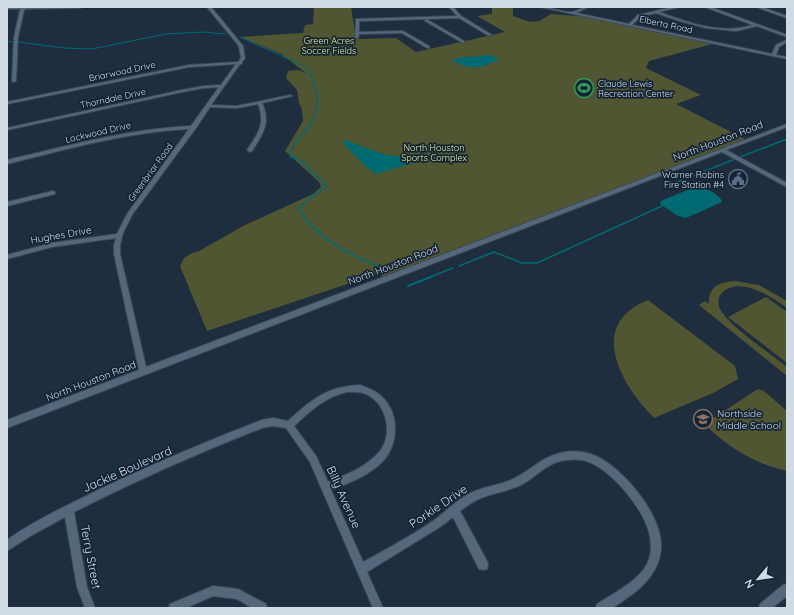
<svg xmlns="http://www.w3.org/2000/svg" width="794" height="615" viewBox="0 0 794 615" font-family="Quicksand,sans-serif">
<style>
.green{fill:#505532}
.water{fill:#006a73}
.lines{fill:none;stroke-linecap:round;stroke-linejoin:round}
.stream-far2{stroke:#006a73;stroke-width:1}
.stream-far1{stroke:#006a73;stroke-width:1.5}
.stream{stroke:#006a73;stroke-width:2}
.minor-casing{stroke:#3b4958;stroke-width:2}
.minor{fill:#55687b;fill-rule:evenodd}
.labels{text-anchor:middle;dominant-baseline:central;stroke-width:3.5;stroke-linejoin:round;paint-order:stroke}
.far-street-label{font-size:9px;fill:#d0dbe6;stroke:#142435}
.far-park-label{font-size:9px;fill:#e0ec94;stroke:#142435}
.far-poi-label{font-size:9px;fill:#d0dbe6;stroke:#142435;text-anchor:start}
.street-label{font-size:10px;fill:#d0dbe6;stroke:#142435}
.poi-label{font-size:10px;fill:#d0dbe6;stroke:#142435;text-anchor:start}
.near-street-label{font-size:12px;fill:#d0dbe6;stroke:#142435}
</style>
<rect width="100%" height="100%" fill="#1e2e3f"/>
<path class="green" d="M314 7H351L356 39 396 38 416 52 505 32 477 16 492 14V7H511L513 8V16L530 22 539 21 551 14 576 16 582 15 716 43 649 61 646 68 701 95 676 104 747 140 384 280 380 273 207 331 180 266 184 258 192 253 199 251 245 225 313 194 321 187 319 182 285 151 303 121 302 110 299 103 297 90 286 78 288 71 298 70 306 73 281 54 240 37 303 33 305 25 313 24Z
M735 281 759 285 787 301V308C772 297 740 276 723 292 718 296 717 303 720 309 728 325 771 354 787 367V376L699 305 705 301 709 304C708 287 719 282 735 281Z
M766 297 787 312V363L728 317Z
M648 300 735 366 738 379 713 393 654 418C621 385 586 325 648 300Z
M758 389 764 391 787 411V471C754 464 728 447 704 424Z"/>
<path class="water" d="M491 55 499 59C481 69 471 71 452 60L458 58Z
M346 140 362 147 387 155 426 159 376 174 365 166 343 143Z
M697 186C705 187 721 195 722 202L686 218 678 216 660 204 661 201Z"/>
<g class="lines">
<path class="stream-far2" d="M240 37 306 67 308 71
M7 41 12 42
M19 42 64 48 92 49 166 34 202 32 226 34"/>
<path class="stream-far1" d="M308 70C319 90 322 108 308 128 298 141 295 137 290 156L301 161 327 186 298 208C319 242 352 255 387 270
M740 157 787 139
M677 189 670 185 735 159
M459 266 494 252 522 263H537L662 206
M430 277 453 268"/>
<path class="stream" d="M408 286 433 276"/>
<defs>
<path id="minor" d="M7 7H82L80 8 26 9 24 10 18 37 16 81 14 82 12 81 14 37 20 10 22 9H7Z
M207 7H211L243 46 245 58 242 62V64H240L211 105 237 106 290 95 292 96 262 103C271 123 263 134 252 151L250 152 247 150C258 134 266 123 258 104L237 108 210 107 196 128 132 215 123 233 120 245V254L146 367 787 124V127L726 150 787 183V187L722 152 7 428V420L139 370 114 254V245L116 238 52 247 7 259V255L52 243 117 234 127 214 189 129C127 132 67 149 7 164V160C68 146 128 129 191 126L219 87 204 88 182 92 7 130V128L182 90 204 86 221 85 236 64 189 67 7 104V102L189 65 238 62 241 58 239 46Z
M449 7H453L461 16 492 35 489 36 459 18 426 19 464 41V43H463L425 21 426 19 359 21V32L403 31 429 46V48H427L402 33 359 34 358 38 355 37 356 19 457 16Z
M540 7C549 7 566 13 572 12 578 11 582 7 588 7L576 13 629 24 638 15 673 7H679L659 12C688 23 723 35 753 25L705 7H710L787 35V37L757 26 736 31 706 28 683 22 656 13 640 17 632 25 772 54 776 45 787 40V42L779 47 776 55 787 57V59Z
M756 7H761L787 16V18Z
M53 191 55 192V194L7 206V202Z
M360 385C368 388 375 390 381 396 400 413 399 445 382 462 368 476 349 483 331 490L363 562C387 549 411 536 433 521 445 513 454 502 467 495 482 486 500 486 515 478 531 470 542 457 560 453 571 450 585 451 596 456 624 469 663 516 661 548 660 567 648 582 634 593 628 597 617 606 611 608 607 609 600 608 596 608L597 604C614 593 643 579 649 559 652 551 651 541 649 532 642 507 608 464 581 460 573 459 564 460 557 462 543 467 534 478 521 485 508 491 494 493 481 498 473 501 467 506 460 511L487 561 488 565 487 569 483 570 479 569 453 517 440 527 367 572 383 608H373L310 462 286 428 273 426 262 428C198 453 135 481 74 512L87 587 95 608H85L77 587 65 517 32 535 7 551V540C29 524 54 512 78 500 138 470 200 444 262 420L273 418 288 421C311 400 327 386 360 385ZM347 392C354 392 361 391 368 395 387 405 393 434 380 451 367 467 346 475 328 482L316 456 294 426C310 411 325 397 347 392Z
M787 584V596L772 608H759L760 604 783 585Z
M213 586 238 589 266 604 267 608H252L237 599 213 596 186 608H169L170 604Z"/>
</defs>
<use href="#minor" class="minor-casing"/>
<use href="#minor" class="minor"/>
</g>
<defs>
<symbol id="stadium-ring" viewBox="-11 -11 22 22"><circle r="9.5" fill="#142435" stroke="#2e9e5b" stroke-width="1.5"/><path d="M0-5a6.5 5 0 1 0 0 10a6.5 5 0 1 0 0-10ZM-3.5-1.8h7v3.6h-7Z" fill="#2e9e5b"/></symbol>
<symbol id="civic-ring" viewBox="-11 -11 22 22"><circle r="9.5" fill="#142435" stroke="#5c6f8a" stroke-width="1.5"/><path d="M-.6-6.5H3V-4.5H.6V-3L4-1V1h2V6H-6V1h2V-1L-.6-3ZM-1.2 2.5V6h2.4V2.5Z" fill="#5c6f8a"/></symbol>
<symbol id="school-ring" viewBox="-11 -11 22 22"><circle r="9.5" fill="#142435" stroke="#8d6e63" stroke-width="1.5"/><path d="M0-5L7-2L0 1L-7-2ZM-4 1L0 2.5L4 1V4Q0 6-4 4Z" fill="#8d6e63"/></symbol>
</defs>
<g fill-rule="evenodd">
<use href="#stadium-ring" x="573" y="77" width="22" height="22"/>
<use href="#civic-ring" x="727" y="168" width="22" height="22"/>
<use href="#school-ring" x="692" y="408" width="22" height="22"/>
</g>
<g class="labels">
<g class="far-street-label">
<text transform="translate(666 24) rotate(12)">Elberta Road</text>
<text transform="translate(122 71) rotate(-12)">Briarwood Drive</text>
<text transform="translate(113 98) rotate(-12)">Thorndale Drive</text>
<text transform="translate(98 132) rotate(-13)">Lockwood Drive</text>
<text transform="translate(150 172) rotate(-54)">Greenbriar Road</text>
</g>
<g class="far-park-label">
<text x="329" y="40">Green Acres<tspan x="329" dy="10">Soccer Fields</tspan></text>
<text x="434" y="147">North Houston<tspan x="434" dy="10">Sports Complex</tspan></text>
</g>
<g class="far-poi-label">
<text x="598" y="83">Claude Lewis<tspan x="598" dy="10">Recreation Center</tspan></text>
<text x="724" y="174" text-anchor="end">Warner Robins<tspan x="724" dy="10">Fire Station #4</tspan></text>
</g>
<g class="street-label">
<text transform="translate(718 141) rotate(-21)">North Houston Road</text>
<text transform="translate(61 235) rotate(-10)">Hughes Drive</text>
<text transform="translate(393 265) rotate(-21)">North Houston Road</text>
<text transform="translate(91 381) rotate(-21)">North Houston Road</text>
</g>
<g class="poi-label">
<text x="717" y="413">Northside<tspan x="717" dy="12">Middle School</tspan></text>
</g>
<g class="near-street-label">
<text transform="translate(127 469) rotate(-24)">Jackie Boulevard</text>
<text transform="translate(344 497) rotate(66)">Billy Avenue</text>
<text transform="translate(438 506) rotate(-34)">Porkie Drive</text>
<text transform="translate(91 557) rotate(79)">Terry Street</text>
</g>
</g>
<rect width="794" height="615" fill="none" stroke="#d0dbe6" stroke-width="16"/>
<g transform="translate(758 579) rotate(241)" stroke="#142435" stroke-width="3" paint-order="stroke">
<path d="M0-3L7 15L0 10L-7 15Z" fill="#d0dbe6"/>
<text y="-6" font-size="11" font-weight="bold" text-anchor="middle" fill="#d0dbe6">N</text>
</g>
</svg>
